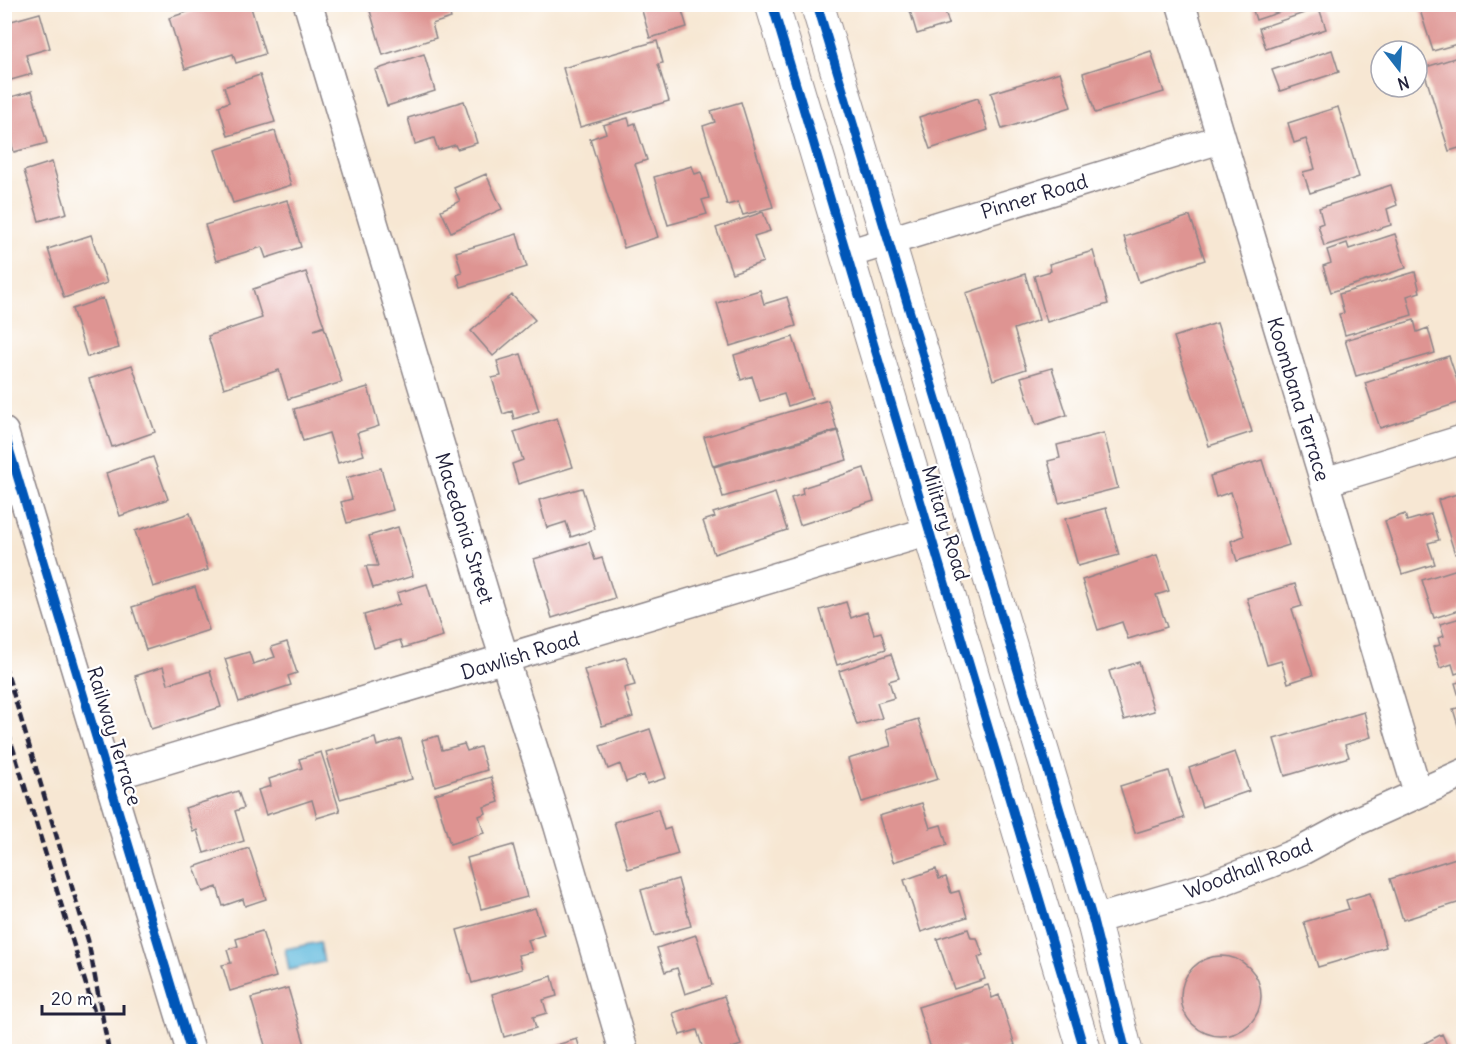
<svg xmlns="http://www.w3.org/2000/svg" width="1468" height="1056" viewBox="0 0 1468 1056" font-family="Delius,sans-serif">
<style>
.water{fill:#5fb9dd;stroke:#406e8c;stroke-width:1.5}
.building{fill:#de9492}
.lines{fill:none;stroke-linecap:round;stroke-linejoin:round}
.street-casing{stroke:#8c8487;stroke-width:31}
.secondary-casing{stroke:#8c8487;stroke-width:35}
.street{stroke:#fff;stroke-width:28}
.secondary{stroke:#fff;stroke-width:33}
.rail{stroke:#22223b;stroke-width:4.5;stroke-dasharray:9 4.5;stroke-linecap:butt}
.cycleway-casing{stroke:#fff;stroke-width:13}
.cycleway{stroke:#0057b8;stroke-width:9}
.labels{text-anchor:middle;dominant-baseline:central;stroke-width:4.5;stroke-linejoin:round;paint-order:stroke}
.street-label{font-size:20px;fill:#22223b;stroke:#fff}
</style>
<rect width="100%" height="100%" fill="#fff"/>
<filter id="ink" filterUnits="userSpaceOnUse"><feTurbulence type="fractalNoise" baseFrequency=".0167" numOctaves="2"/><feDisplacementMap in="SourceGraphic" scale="12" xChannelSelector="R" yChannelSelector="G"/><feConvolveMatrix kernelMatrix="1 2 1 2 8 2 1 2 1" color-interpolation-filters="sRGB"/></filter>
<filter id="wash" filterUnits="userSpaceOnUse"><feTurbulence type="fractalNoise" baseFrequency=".008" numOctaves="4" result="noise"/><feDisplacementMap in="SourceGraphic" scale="24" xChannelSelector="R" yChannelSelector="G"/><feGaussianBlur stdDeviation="1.35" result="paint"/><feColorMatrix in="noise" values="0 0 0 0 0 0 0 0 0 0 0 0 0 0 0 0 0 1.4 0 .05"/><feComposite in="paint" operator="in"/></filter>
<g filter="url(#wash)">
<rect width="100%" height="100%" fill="#f7e7d3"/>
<path class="water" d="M320 942 324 962 289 970 285 949Z"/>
<g id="blocks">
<path class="building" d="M211 4H250L265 54 236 63 233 54 185 69 169 18Z
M368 4H447L451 18 432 24 436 38 383 55Z
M640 4H680L687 27 650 38Z
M908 4H943L949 24 917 34Z
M1251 4H1301V5L1256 20Z
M1418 4H1463L1464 42 1433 51Z
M1319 8 1326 29 1266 49 1259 28Z
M40 13 50 48 26 55 32 74 4 82V23Z
M657 41 663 63 658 64 669 101 580 127 563 68Z
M1332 50 1339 72 1280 91 1272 70Z
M1151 51 1164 92 1095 113 1083 73Z
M424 54 435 91 387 106 375 70Z
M1464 55V162H1463L1459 148 1449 151 1423 68Z
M1060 72 1071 107 1002 129 991 93Z
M260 75 275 122 228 136 219 106 229 102 224 87Z
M32 91 47 143 14 152 4 119V99Z
M978 98 988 130 930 149 919 117Z
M464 101 477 143 457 149 455 145 438 150 434 138 415 144 408 118Z
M741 102 773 207 743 215 738 202 727 205 703 126 715 122 711 111Z
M1338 107 1359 177 1310 193 1303 172 1315 169 1311 154 1306 139 1294 143 1288 123Z
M628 118 630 125 635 123 647 160 635 164 658 237 624 248 590 139 606 133 603 125Z
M275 131 291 185 233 203 215 150Z
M52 162 67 213 39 221 24 171Z
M692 166 695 174 701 172 709 198 702 200 707 214 668 225 654 177Z
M486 174 502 209 451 232 441 210 460 201 454 188Z
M1391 185 1397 205 1387 209 1391 225 1324 246 1318 225 1323 223 1319 208Z
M287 200 301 247 266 258 262 247 216 261 205 225Z
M763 212 770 231 754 236 763 262 732 273 716 228Z
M1190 216 1205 260 1139 282 1124 237Z
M517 234 527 267 461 287 457 275 462 273 456 252Z
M1395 234 1406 268 1331 292 1323 266 1331 263 1327 250 1347 243 1349 249Z
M91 235 107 283 64 298 48 249Z
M1093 251 1108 304 1047 322 1034 276 1051 271 1049 264Z
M306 272 324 326 314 330 324 327 342 382 288 399 279 370 224 388 208 336 262 318 253 289Z
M1415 272 1420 292 1407 296 1412 315 1345 335 1339 314 1344 313 1339 294Z
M1025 274 1039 320 1014 329 1026 369 993 380 966 293Z
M760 290 764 304 787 297 796 326 730 346 717 303Z
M512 295 535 320 493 356 471 331Z
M103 298 119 348 87 357 72 309Z
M1414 320 1417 332 1428 328 1435 353 1356 376 1345 340Z
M1217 323 1252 432 1209 446 1174 337Z
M793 337 812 398 788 406 784 394 760 401 752 376 741 380 734 355Z
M521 354 539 411 514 419 512 411 503 414 492 378 501 376 497 361Z
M1449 356 1464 401 1380 428 1365 383Z
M132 365 155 432 112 447 89 379Z
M1052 368 1067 415 1036 425 1021 377Z
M368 387 379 426 357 433 364 455 338 463 329 433 303 441 294 409Z
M828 400 837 430 713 466 704 437Z
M557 418 573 467 518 484 512 464 523 460 514 432Z
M838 431 847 460 723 497 714 467Z
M1104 433 1118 488 1059 503 1048 461 1060 458 1057 445Z
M153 457 168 499 120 516 106 473Z
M1262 460 1289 545 1237 561 1231 541 1244 536 1231 492 1216 497 1210 476Z
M381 468 393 510 347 523 341 502 352 499 346 478Z
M864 468 874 501 800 525 791 498 803 494 802 488Z
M582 488 595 529 571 537 566 522 547 528 539 500Z
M775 493 787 530 714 554 703 521 715 517 713 513Z
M1457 494 1459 501 1464 500V551L1455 554 1438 500Z
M1106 508 1119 555 1078 566 1065 519Z
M190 513 208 570 153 587 135 531Z
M1405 514 1407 521 1431 514 1439 540 1428 543 1435 564 1402 574 1385 521Z
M398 527 413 576 373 588 366 566H378L369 536Z
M589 542 595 560 602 558 615 598 552 618 534 559Z
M1157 555 1169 591 1156 595 1167 627 1128 639 1122 622 1098 630 1082 580Z
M1464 567V605L1460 606 1462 609 1434 618 1422 580Z
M427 584 443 636 403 648 400 640 374 648 364 615 400 604 397 593Z
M1295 584 1302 606 1292 609 1313 675 1288 683 1281 661 1267 665 1247 598Z
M195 587 209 630 146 650 132 607Z
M846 602 851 618 867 612 874 634 881 632 886 649 837 665 820 610Z
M1464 617V671L1455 674 1452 664 1440 668 1433 647 1440 645 1438 638 1444 636 1440 624Z
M287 642 297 673 288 676 291 685 239 702 225 659 249 652 253 664 275 657 271 647Z
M891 654 899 678 889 681 894 698 877 703 882 718 857 725 839 671Z
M626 657 635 685 624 688 633 717 602 726 584 670Z
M1139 662 1154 711 1124 720 1109 671Z
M163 667 168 684 210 671 221 707 151 729 135 676Z
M1464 681V730L1460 732 1453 709 1462 707 1455 683Z
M1364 712 1371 737 1345 745 1349 757 1285 776 1274 739Z
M918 719 938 779 862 802 848 759 891 746 886 729Z
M650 729 666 778 647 784 644 775 626 782 620 764 608 769 600 746Z
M438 736 442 750 464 744 467 751 480 747 487 770 435 786 422 740Z
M375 738 377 746 401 739 412 779 340 799 326 752Z
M321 752 340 811 317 818 312 800 266 815 258 790 271 786 269 779 302 768 299 759Z
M1235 752 1249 791 1202 807 1189 768Z
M1169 771 1184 818 1135 833 1120 786Z
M491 777 499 802 484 807 486 813 479 816 484 833 450 844 435 794Z
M238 791 244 808 235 811 244 841 204 853 197 830 193 832 185 808Z
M922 803 930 828 941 825 947 845 893 862 879 816Z
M658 809 664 830 670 828 678 854 628 869 614 822Z
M513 845 527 897 481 909 467 858Z
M249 848 266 899 245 906 243 899 223 906 217 887 203 892 194 867Z
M1456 858 1464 881V901L1403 920 1390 879Z
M936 869 939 879 946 877 951 893 959 891 967 917 921 932 904 880Z
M678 879 691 926 654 936 641 890Z
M1370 893 1386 947 1318 967 1304 922 1349 909 1346 900Z
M535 908 544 935 528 940 532 952 518 955 522 969 472 983 457 930Z
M968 929 971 938H977L983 955 978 957 985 979 954 989 937 939Z
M262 931 276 977 230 991 222 965 231 963 227 950 238 946 236 939Z
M696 935 712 985 685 994 677 968 665 972 657 948Z
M1181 996a40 40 0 1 1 80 0a40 40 0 1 1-80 0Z
M552 976 557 996 543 1000 547 1013 533 1017 536 1028 504 1037 492 994Z
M988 985 992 998 999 995 1015 1045 995 1052H966L964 1046 946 1052H932L918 1007Z
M288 988 305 1045 282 1052H267L251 998Z
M724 996 741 1045 721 1052H704L697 1030 680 1035 673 1013Z
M1442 1034 1450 1052H1408Z
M577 1039 581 1052H537L536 1051Z"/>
</g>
</g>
<g filter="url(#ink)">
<use href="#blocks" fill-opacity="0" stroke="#8c8487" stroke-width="1.5"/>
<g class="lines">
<defs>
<path id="street" d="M308 4 497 635 558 825 624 1052
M1181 4 1418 793
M847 254 1221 139
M4 432 191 1052
M1324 482 1464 439
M109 777 930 531
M1093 920 1209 886 1271 863 1303 850 1355 822 1464 773"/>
<path id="secondary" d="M772 4 1085 1052
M817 4 1093 920 1126 1052"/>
</defs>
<use href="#street" class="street-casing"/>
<use href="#secondary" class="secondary-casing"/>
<use href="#street" class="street"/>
<use href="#secondary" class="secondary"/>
<path class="rail" d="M4 663 88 940 109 1052
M4 719 95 1014"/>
<defs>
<path id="cycleway" d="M772 4 1085 1052
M817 4 1093 920 1126 1052
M4 432 191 1052"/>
</defs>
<use href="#cycleway" class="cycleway-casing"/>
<use href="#cycleway" class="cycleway"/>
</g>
</g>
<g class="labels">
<g class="street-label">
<text transform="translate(1034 196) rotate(-17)">Pinner Road</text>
<text transform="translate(1299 399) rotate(73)">Koombana Terrace</text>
<text transform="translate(946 523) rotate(73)">Military Road</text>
<text transform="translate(465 528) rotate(73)">Macedonia Street</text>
<text transform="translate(520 655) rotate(-17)">Dawlish Road</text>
<text transform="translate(115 736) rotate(73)">Railway Terrace</text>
<text transform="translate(1248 868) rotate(-21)">Woodhall Road</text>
</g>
</g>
<rect width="1468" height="1056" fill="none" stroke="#fff" stroke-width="24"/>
<g transform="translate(1399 69) rotate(163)"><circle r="28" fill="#ffffff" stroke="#a7a7b1" stroke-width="1.5"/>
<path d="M0-4.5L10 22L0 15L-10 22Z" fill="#1f6fb2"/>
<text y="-9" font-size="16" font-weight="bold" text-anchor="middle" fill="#22223b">N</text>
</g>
<path d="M42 1005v9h82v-9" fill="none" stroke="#22223b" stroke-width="3"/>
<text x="51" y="1005" font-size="18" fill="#22223b" stroke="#ffffff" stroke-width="4.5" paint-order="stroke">20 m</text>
</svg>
